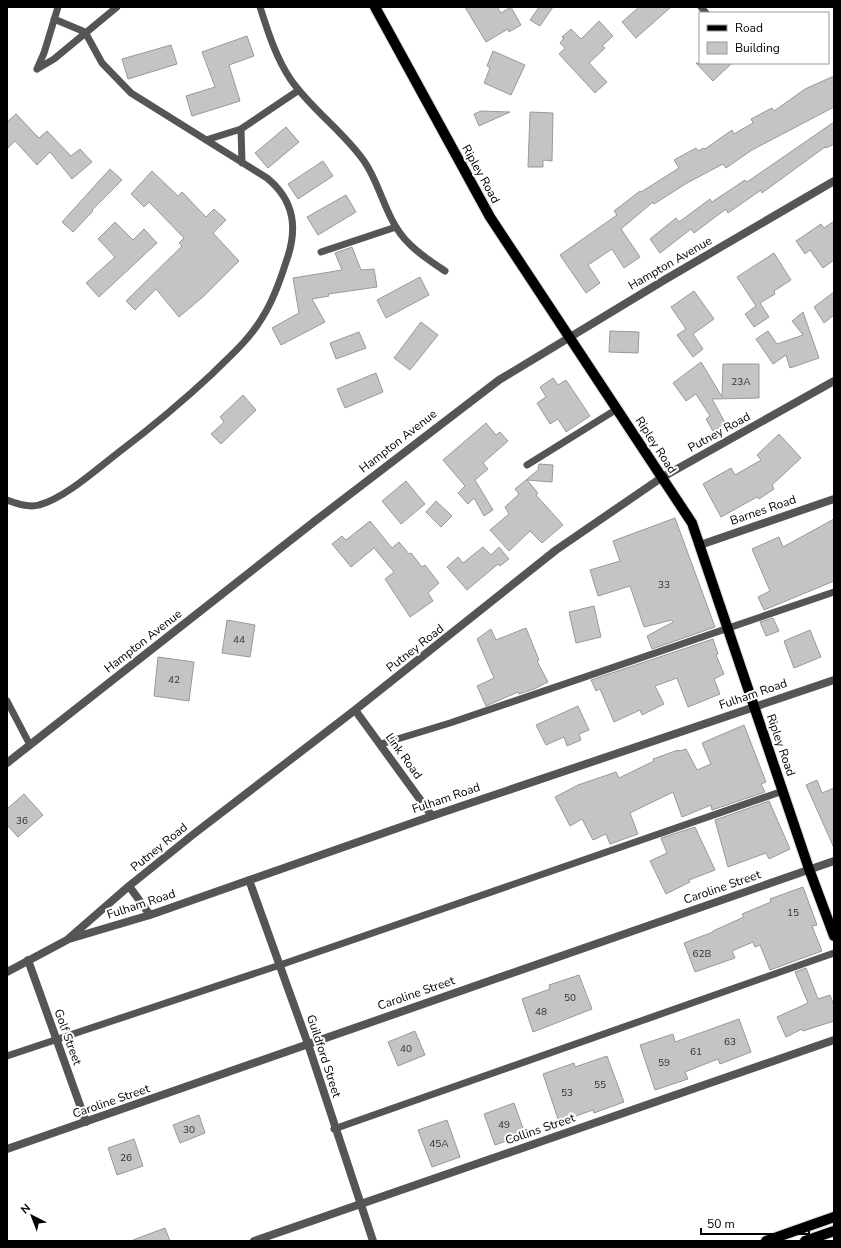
<svg xmlns="http://www.w3.org/2000/svg" width="841" height="1248" font-family="'Nunito Sans',sans-serif">
	<rect width="100%" height="100%" fill="#fff"/>
	<path fill="#c4c4c4" stroke="#999" d="M465,7H497L501,13L511,7L521,25L509,32L508,29L486,42Z
		M539,7H553L540,26L530,20Z
		M639,7H671L636,38L622,22Z
		M599,21L613,36L602,46L605,48L589,63L607,82L595,93L559,54L565,48L560,43L564,38L562,37L571,29L581,39Z
		M247,36L254,56L229,65L240,101L192,116L186,96L215,87L202,52Z
		M171,45L177,64L128,79L122,59Z
		M493,51L525,65L511,95L484,83L490,68L487,66Z
		M696,63H732L713,81Z
		M834,76V107L752,150L726,168L723,164L687,183L654,204L653,202L621,229L640,257L624,268L612,249L588,265L600,283L586,293L560,255L617,215L614,211L640,191L641,192L679,168L674,160L696,148L698,151L704,148L705,149L732,130L734,134L753,123L751,119L772,108L774,111L805,89Z
		M481,111L510,112L479,126L474,114Z
		M530,112L553,113L552,161L543,160V167H528Z
		M16,114L39,138L47,131L71,156L80,149L92,162L72,179L50,152L37,165L15,141L7,149V122Z
		M834,122V144L826,148L825,147L762,193L761,190L728,213L726,209L694,233L691,229L660,253L650,239L676,218L679,222L710,199L712,202L745,180L747,182Z
		M286,127L299,142L268,168L255,153Z
		M323,161L333,176L298,199L288,184Z
		M110,169L122,180L92,210L93,211L73,232L62,222Z
		M152,171L178,196L182,192L206,217L214,209L226,220L213,233L239,261L204,296L179,317L156,289L135,310L126,301L182,246L179,243L184,238L149,202L144,207L131,194Z
		M346,195L356,212L318,235L307,217Z
		M834,221V260L823,268L810,250L805,254L796,241L821,224L824,228Z
		M115,222L133,240L144,229L157,243L99,297L86,283L115,257L98,239Z
		M352,247L361,270L374,269L377,287L328,294L329,296L312,299L325,322L281,345L272,328L299,313L293,278L342,270L335,253Z
		M774,253L791,280L774,291L775,294L760,303L769,317L754,327L745,314L756,306L737,277Z
		M420,277L429,295L386,318L377,300Z
		M694,291L714,319L693,334L703,349L693,357L677,335L686,329L671,307Z
		M834,292V315L824,323L814,307Z
		M803,312L819,358L790,368L786,355L773,364L756,339L768,331L777,344L803,335L792,321Z
		M421,322L438,335L410,370L394,358Z
		M610,331L639,332L638,353L609,352Z
		M359,332L366,348L336,359L330,343Z
		M701,362L722,397L723,364H759V398L712,399L727,426L719,431L718,428L713,431L706,419L710,416L696,394L686,401L673,383Z
		M376,373L383,392L345,408L337,389Z
		M553,378L558,385L566,380L590,416L566,432L558,419L550,424L537,403L546,397L540,387Z
		M243,395L256,410L221,444L211,434L224,422L220,417Z
		M486,423L496,435L500,432L508,441L483,463L488,469L475,480L493,510L484,516L474,498L468,504L458,493L465,486L443,460Z
		M779,434L801,458L772,485L774,489L759,499L757,497L721,517L703,484L731,468L735,475L761,460L757,455Z
		M539,464L553,465L552,482L527,480L538,493L536,495L563,525L542,543L530,531L509,551L490,530L509,514L505,507L519,494L515,489L538,470Z
		M406,481L425,504L401,524L382,501Z
		M436,501L452,516L441,527L426,512Z
		M675,518L715,627L652,649L647,636L673,622L672,620L644,627L630,586L598,596L590,570L620,561L613,541Z
		M834,519V581L764,610L758,597L770,591L752,549L779,537L783,547Z
		M370,521L392,548L399,542L409,554L411,553L422,567L425,565L439,583L428,593L433,601L410,617L385,579L394,572L374,548L351,567L332,544L342,536L346,540Z
		M483,547L491,555L499,547L509,559L500,566L498,564L467,590L447,567L458,557L463,563Z
		M594,606L601,637L576,643L569,612Z
		M773,618L779,631L766,636L760,622Z
		M227,620L255,625L250,657L222,653Z
		M526,628L539,660L537,661L548,682L534,689L519,694L518,692L486,706L477,686L494,678L477,639L491,629L496,640Z
		M810,630L821,657L794,668L784,641Z
		M713,639L718,654L716,655L724,674L714,679L720,694L688,707L677,678L655,686L664,704L642,715L640,710L614,722L600,689L596,691L591,680Z
		M158,657L194,662L189,701L154,696Z
		M578,706L589,730L579,734L581,740L567,746L564,737L546,745L536,725Z
		M744,725L766,782L761,784L765,792L712,810L711,805L682,817L673,792L630,813L638,834L610,844L606,834L593,840L582,819L570,826L555,797L578,785L616,772L619,778L654,761L653,759L678,750L679,751L686,749L697,770L711,764L702,743Z
		M817,780L822,793L834,788V848L806,785Z
		M24,794L43,815L18,837L7,825V809Z
		M769,801L790,849L769,859L766,853L728,867L715,820Z
		M695,827L715,870L689,880L690,882L666,894L650,861L667,853L661,838Z
		M803,887L817,925L812,926L822,951L770,970L760,945L755,947L753,942L732,951L735,958L695,972L684,943L713,932V931L744,917L742,914L771,902L770,899Z
		M806,968L818,999L830,995L834,1006V1021L803,1031L802,1029L786,1037L777,1017L808,1003L795,972Z
		M579,975L592,1009L533,1032L522,999L550,989L549,985Z
		M739,1019L751,1052L720,1064L718,1059L685,1072L688,1079L655,1090L640,1045L673,1034L675,1042Z
		M415,1031L425,1055L398,1066L388,1042Z
		M607,1056L624,1102L594,1113L593,1110L559,1122L543,1074L574,1063L575,1067Z
		M514,1103L525,1134L495,1145L484,1114Z
		M199,1115L205,1133L180,1143L173,1125Z
		M447,1120L460,1157L432,1167L418,1130Z
		M134,1139L143,1166L117,1175L108,1148Z
		M165,1228L170,1241H133V1240Z"/>
	<g fill="none" stroke-linecap="round" stroke-linejoin="round">
		<g stroke="#dbdbdb" stroke-width="12">
			<path id="primary" d="M375,7L490,217L692,523L809,869L834,936
				M766,1241L834,1217
				M805,1241L834,1231"/>
		</g>
		<path stroke="#555" stroke-width="7" d="M260,7C268,32 276,58 291,80C312,110 343,131 364,161C378,181 383,206 396,227C407,246 427,259 445,271
			M701,7L706,13
			M37,69L54,59L117,7
			M37,69L44,53L58,7
			M206,140L241,129
			M242,163L241,129L299,90
			M321,252L396,227
			M527,465L617,409
			M7,500C17,504 29,508 39,505C64,499 98,468 119,452C152,427 182,402 212,374C230,356 249,340 262,318C273,301 280,281 286,262C298,229 295,201 267,178L131,93L102,63L85,32L54,19
			M7,701L30,745
			M381,744L450,723L834,592
			M7,1056L280,965L783,791
			M334,1129L834,953"/>
		<path stroke="#555" stroke-width="8" d="M700,545L834,499
			M355,710L432,816
			M7,763L315,521L499,380L666,279L834,181
			M249,880L308,1044L373,1241
			M129,886L150,915
			M69,939L150,915L432,816L834,680
			M28,960L86,1122
			M7,972L67,940L129,886L195,833L355,710L556,550L661,478L834,381"/>
		<path stroke="#555" stroke-width="8" d="M7,1149L834,861
			M254,1241L834,1040"/>
		<use href="#primary" stroke="#000" stroke-width="10"/>
	</g>
	<g text-anchor="middle" stroke-width="4" stroke-linejoin="round" paint-order="stroke">
		<g font-size="10" fill="#313131">
			<text x="741" y="385">23A</text>
			<text x="664" y="588">33</text>
			<text x="239" y="643">44</text>
			<text x="174" y="683">42</text>
			<text x="22" y="824">36</text>
			<text x="793" y="916">15</text>
			<text x="702" y="957">62B</text>
			<text x="570" y="1001">50</text>
			<text x="541" y="1015">48</text>
			<text x="730" y="1045">63</text>
			<text x="406" y="1052">40</text>
			<text x="696" y="1055">61</text>
			<text x="664" y="1066">59</text>
			<text x="600" y="1088">55</text>
			<text x="567" y="1096">53</text>
			<text x="504" y="1128">49</text>
			<text x="189" y="1133">30</text>
			<text x="439" y="1147">45A</text>
			<text x="126" y="1161">26</text>
		</g>
		<g font-size="12" fill="#000" stroke="#fff">
			<text transform="translate(481 174) rotate(61)" y="4">Ripley Road</text>
			<text transform="translate(670 263) rotate(-30)" y="4">Hampton Avenue</text>
			<text transform="translate(719 432) rotate(-29)" y="4">Putney Road</text>
			<text transform="translate(398 441) rotate(-38)" y="4">Hampton Avenue</text>
			<text transform="translate(656 445) rotate(57)" y="4">Ripley Road</text>
			<text transform="translate(763 510) rotate(-19)" y="4">Barnes Road</text>
			<text transform="translate(143 641) rotate(-38)" y="4">Hampton Avenue</text>
			<text transform="translate(415 648) rotate(-38)" y="4">Putney Road</text>
			<text transform="translate(753 694) rotate(-19)" y="4">Fulham Road</text>
			<text transform="translate(781 745) rotate(71)" y="4">Ripley Road</text>
			<text transform="translate(404 756) rotate(54)" y="4">Link Road</text>
			<text transform="translate(446 798) rotate(-19)" y="4">Fulham Road</text>
			<text transform="translate(159 847) rotate(-39)" y="4">Putney Road</text>
			<text transform="translate(722 887) rotate(-19)" y="4">Caroline Street</text>
			<text transform="translate(141 904) rotate(-18)" y="4">Fulham Road</text>
			<text transform="translate(416 993) rotate(-19)" y="4">Caroline Street</text>
			<text transform="translate(68 1037) rotate(70)" y="4">Golf Street</text>
			<text transform="translate(324 1056) rotate(72)" y="4">Guildford Street</text>
			<text transform="translate(111 1101) rotate(-19)" y="4">Caroline Street</text>
			<text transform="translate(540 1129) rotate(-19)" y="4">Collins Street</text>
		</g>
	</g>
	<rect width="841" height="1248" fill="none" stroke="#000000" stroke-width="16"/>
	<rect x="699" y="12" width="130" height="52" fill="#ffffff" stroke="#999999"/>
	<rect x="707" y="25" width="20" height="6" fill="#000000" stroke="#999999"/>
	<text x="735" y="32" font-size="12" fill="#000000">Road</text>
	<rect x="707" y="42" width="20" height="12" fill="#c4c4c4" stroke="#999999"/>
	<text x="735" y="52" font-size="12" fill="#000000">Building</text>
	<g transform="translate(32 1216) rotate(318)" stroke="#ffffff" stroke-width="3" paint-order="stroke">
	<path d="M0-3L7 15L0 10L-7 15Z" fill="#000000"/>
	<text y="-6" font-size="11" font-weight="bold" text-anchor="middle" fill="#000000">N</text>
	</g>
	<path d="M701 1228v6h108v-6" fill="none" stroke="#000000" stroke-width="2"/>
	<text x="707" y="1228" font-size="12" fill="#000000" stroke="#ffffff" stroke-width="3" paint-order="stroke">50 m</text>
</svg>
